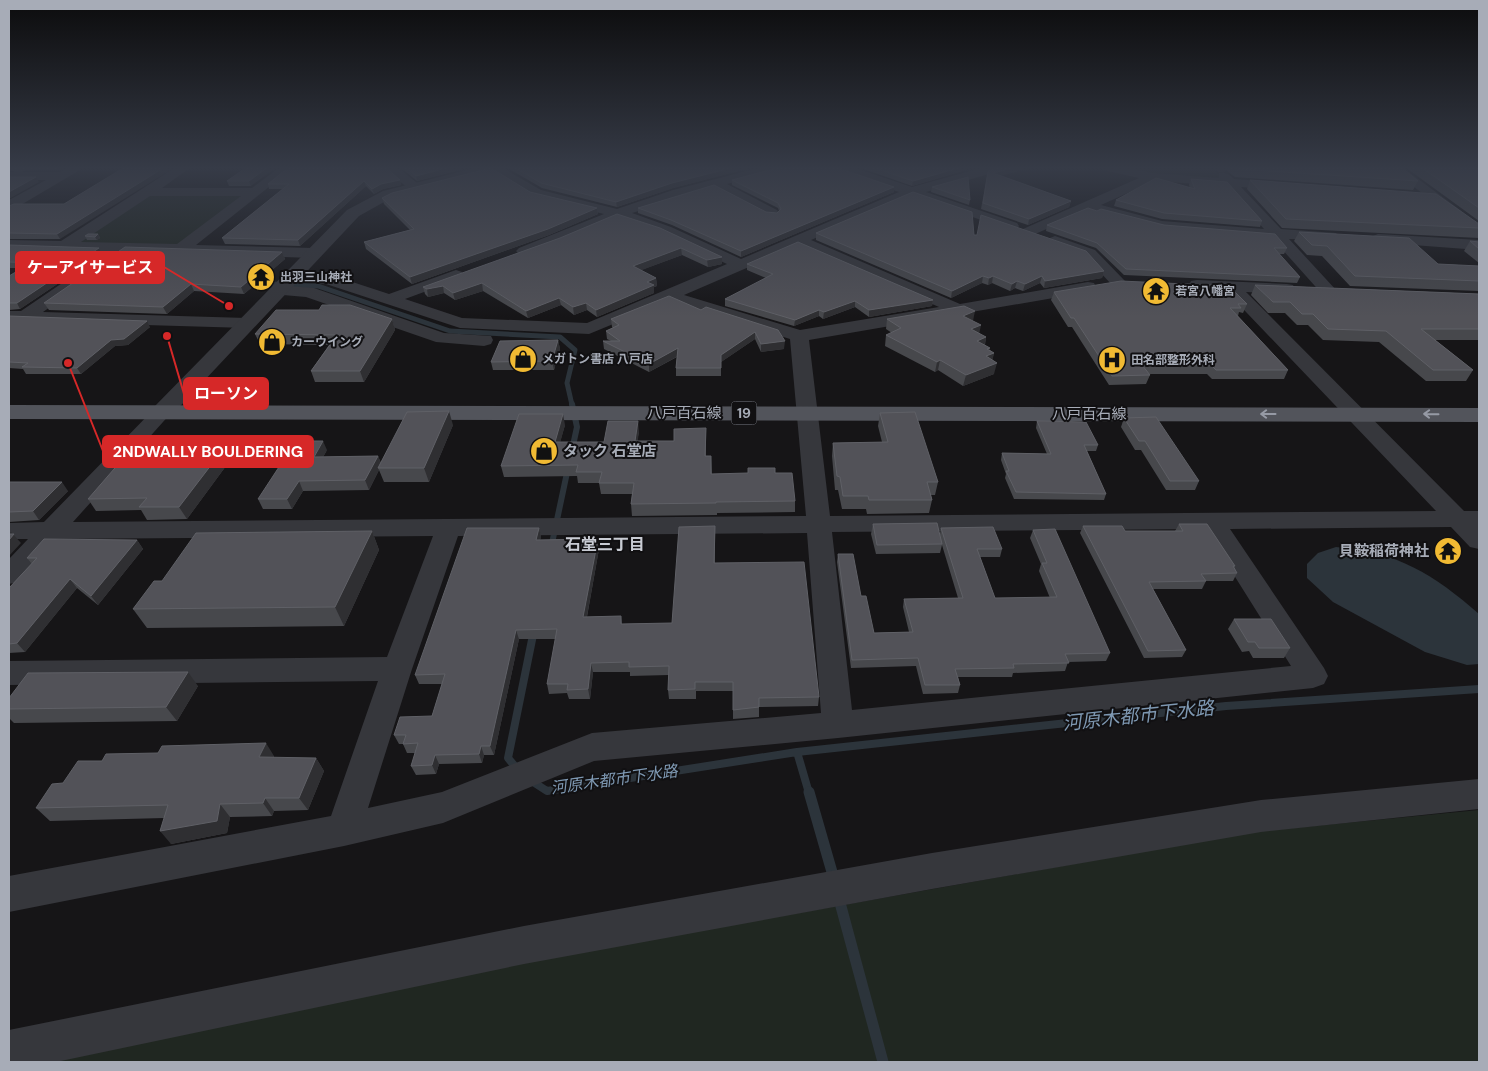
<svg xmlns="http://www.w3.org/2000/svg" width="1488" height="1071" font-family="'DM Sans','Noto Sans JP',sans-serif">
	<rect width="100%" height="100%" fill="#161517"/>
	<path fill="#202721" d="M1114,167H1212L1225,181L1152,175Z
		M151,194H246L179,246L74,243Z
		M1479,810V1062H35L502,966L1252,832Z"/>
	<path fill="#2c343b" d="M1336,547C1398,552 1433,574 1479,614V664L1467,665L1425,652L1333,602L1307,578V564L1318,553Z"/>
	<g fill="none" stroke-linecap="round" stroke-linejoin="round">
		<path stroke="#2c343b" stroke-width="4" d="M9,176L27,167"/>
		<path stroke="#2c343b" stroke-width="5" d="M246,283L318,286L450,331L560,337L575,350L567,383L572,405"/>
		<path stroke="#2c343b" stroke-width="6" d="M572,404L577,427L572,450
			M551,548L568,468"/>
		<path stroke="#2c343b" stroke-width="8" d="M797,752L809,793
			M518,770L508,758L534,630
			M530,780L547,791L797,752L1226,706L1479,689"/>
		<path stroke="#2c343b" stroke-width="11" d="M809,792L834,879
			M839,899L883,1062"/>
		<path fill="#36373c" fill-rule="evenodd" d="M70,167H85L14,209L9,210V200L46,180H9V172H60Z
			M176,167H191L162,188H252L280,167H294L196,245L313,248L318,250L321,253L318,256L313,258L128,252L43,312L247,318L253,319L256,323L253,327L247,328L9,321V311H21L108,252L9,249V240L61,241ZM150,196H241L177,244L81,242Z
			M383,167H397L421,186L414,190L409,189Z
			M488,167H501L541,190L617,209L673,190L762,167H783L781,170L727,184L777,210L779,213L777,216H767L714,188L632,213L671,227L741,259L899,192L835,170L833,167H852L912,187L985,167H1005L1003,170L926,192L1017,223L1019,226L1017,229H1007L912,196L811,240L960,304L1088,282L1094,283L1096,287L1094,291L1088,292L809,340L830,516L1436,511L1226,291L1191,289L1189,285L1191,281L1197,280L1287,284L1293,285L1295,289L1293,293L1287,294L1246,292L1464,511H1479V549L1470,547L1451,527L1230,529L1324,668L1328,676L1324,684L1313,688L838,738L594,761L443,823L344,846L9,912V876L331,816L378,681L9,685V661L387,657L433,536L57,539L18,582L9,584V559L28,539H9V523L44,522L155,408L162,406L169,408L172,412L73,522L806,516L790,339L669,301L589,334L460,328L326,284L290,282L284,280L282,277L284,274L290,272L328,274L389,294L456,270L462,272L464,275L462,278L405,299L462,318L587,323L727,264L661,233L618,218L529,254H519L516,251L519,248L604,214L531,196L490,171ZM798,246L939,307L800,330L684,295ZM1205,529L1291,666L852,710L832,532ZM807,533L821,713L592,733L442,792L368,808L412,669L458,536Z
			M1101,167H1125L1152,173L1219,178V173C1226,172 1229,174 1234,179L1289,183L1291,186L1284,190L1241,187L1281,229L1336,233L1338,236L1336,239L1331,240L1289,239L1337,291L1335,295H1323L1272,238L1220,235L1162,229L1089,210L1033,235H1023L1021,232L1023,229L1139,178L1103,170ZM1154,181L1226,186L1264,229L1162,221L1101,205Z
			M1388,167H1402L1464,213L1462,216H1452Z
			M1378,234L1479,240V250L1373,242L1370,239L1373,236Z
			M1055,236L1095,250L1126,282L1124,285H1112L1085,256L1050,244L1047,241L1050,238Z
			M289,286L314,288L444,333L491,336L493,340L491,344L484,346L436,342L306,297L283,295L281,291L283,287Z
			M1479,779V809L1261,832L932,889L524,964L56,1062H9V1030L524,926L932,853L1261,800Z"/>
		<path fill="#36373c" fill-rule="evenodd" d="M479,167H503L501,170L393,197L359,216L170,417L162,419L154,417L151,412L154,407L347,210L383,191Z"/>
		<path fill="#52545b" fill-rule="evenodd" d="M9,405L1479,408V422L9,419Z"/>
	</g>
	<path fill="#47484c" d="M9,167H66L60,170L9,171Z
		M247,167L251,186H229L227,181Z
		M400,167H471L417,181Z
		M506,167H754L673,188L617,207L542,188Z
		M858,167H967L966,170L912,186Z
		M1216,167H1401L1418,181L1413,190L1235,177L1227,171L1218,172Z
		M1405,167H1479V221Z
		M988,171L1071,201L1069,207L1028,225L981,209Z
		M1191,179L1262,221L1260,227L1162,219L1114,206L1116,200L1190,188L1189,185Z
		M400,180L401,185L383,189L374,194L366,186L300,246L225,244L222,238L283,189H269L268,184Z
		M732,180L894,187V192L741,257L672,225L638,213V208L766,212L777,213L779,211L778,208L732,185Z
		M1250,180L1479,224V238L1282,228L1247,189Z
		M932,187L970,200L969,205L931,192Z
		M530,192L597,208L598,214L549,235L412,284L366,249L364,242L410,230L384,204L382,198Z
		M64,204L60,239H9V206Z
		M1097,211L1164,225L1287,248L1284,254H1279L1300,277L1297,283L1124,275L1096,248L1046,231L1047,225Z
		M617,214L722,257V264L708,267L682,255L641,270L656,278L657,286L654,287V293L597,317L587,310L574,315L561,305L528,318L483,291L455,300L444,293L428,297L425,294L423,287L560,238Z
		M1299,232L1438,264L1479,266V292V291L1350,286L1322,256L1307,255L1294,241Z
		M816,233L974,235L1104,271L1102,278L1044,288L1040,283L1023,291L1015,288L1010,291L992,283L988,285L982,283L951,298L816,240Z
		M98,234L100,238L97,240H87L85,236Z
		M1470,241L1479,242V263L1464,251Z
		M9,245L99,248L102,254L20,309L9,310V276L23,268H9Z
		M282,252L285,259L244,294L194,291L167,314L49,310L44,303Z
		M747,264L933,300L932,306L869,317L855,307L823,319L819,316L794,326L725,306V299L766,278L747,270Z
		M1255,285L1479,294V340H1435L1473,370L1466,381H1426L1379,342L1323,340L1308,325H1297L1285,313H1268L1251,295Z
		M1054,292L1247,304L1243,313L1239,312L1238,316L1288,370L1284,379H1212L1207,374H1149L1150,375L1146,384L1109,385L1072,327H1068L1051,300Z
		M701,310L778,330L784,349L761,352L755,339L721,362V376H676V368L677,357L649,372L604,349L603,341H611L607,339L606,331L613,328L612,327L611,319Z
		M9,316L150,327L128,345L115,346L81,374H26L23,369L9,368Z
		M392,319L395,330L364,382H315L311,371L329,345L260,344L255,334Z
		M887,319L973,321L979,334L986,337L985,345L990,350L994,353L992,360L994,374L963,386L938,370L935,372L885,346L886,335L892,333L886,329Z
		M558,340L560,349L554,370H493L491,362Z
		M880,413L938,482L935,495H931L932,500L929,513L867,514L866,509H842L838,490H835L832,456L833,443L882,442L878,426Z
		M1124,418L1199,481L1195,490H1166L1141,450H1135L1121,427Z
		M1037,421L1098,445L1096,451H1087L1106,494L1104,500L1014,499L1005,478L1006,474L1001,460L1002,453L1047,454L1036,428Z
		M453,425L429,482H384L379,470L369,490L303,491L292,509H263L258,499L327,450L323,457L378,456L381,463Z
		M565,425L560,442H604L639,432L637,441H674L706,428V456H711L712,474L775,473L795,501V512L717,513V515L632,516L631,504L632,494H601L599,483H578L577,476L504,477L501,466Z
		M237,451L187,519L147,520L141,510L96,511L88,499Z
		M9,482L68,491L39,520L9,522Z
		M873,524L940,534L941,528L1002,549L1000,557H980L995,598H1050L1039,571L1041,564L1030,538L1033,530L1110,653L1106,661L1068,662L1065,671L1013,673L1012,677H958L960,685L958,693L923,694L916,666L851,668L837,562L838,554L861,596L874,633L909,632L903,607L904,599L958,598L942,545L940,553L876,554L871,534Z
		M1179,524L1235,566L1234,568L1237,573L1233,581H1206L1202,589H1153L1186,650L1182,657L1144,658L1080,533L1083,526L1125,531H1175Z
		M715,526V563L819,697L818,706L759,707V717L733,719V691H696V699H669L668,690L669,675L630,676V672H593L590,699H569L567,693L549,694L547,684L556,639H519L494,755H484L482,763L439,764L436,774L416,775L411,766L415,753H407L403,744H399L394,735L432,716L442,684H419L415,675L539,528L541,537L540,540L598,539L599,549L587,617L621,616L622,624L672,623Z
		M372,531L379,550L344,626L147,628L133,609L162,581Z
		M137,540L143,549L98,605L77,588L25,652L9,653V588L32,564L27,558Z
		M1234,619L1290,648L1284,658H1253L1249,651L1242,652L1228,629Z
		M198,686L177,721L14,723L9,718V698Z
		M274,756V758H316L324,771L308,810L274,811L272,816L230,817L227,833L171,844L164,818L50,821L36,808L63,783Z"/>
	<path fill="#2f2f32" d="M58,167H66L60,170Z
		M165,167H175L60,239L57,234Z
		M268,167H277L251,186L249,181Z
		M450,167H471L417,181L416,176Z
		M735,167H754L673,188L617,207L616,202L672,183Z
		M962,167H967L966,170L912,186L913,181Z
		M1016,167H1036L992,178L993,173Z
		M1219,167H1228L1227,171L1218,172Z
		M36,177L39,182L9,199V192Z
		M400,180L401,185L383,189L374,194L372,189L381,184Z
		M364,181L366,186L300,246L298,240Z
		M894,187V192L741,257V251Z
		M1071,201L1069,207L1028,225L1029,219Z
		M597,208L598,214L549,235L412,284L410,277Z
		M98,234L100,238L97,240L95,237Z
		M99,248L102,254L20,309L17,303Z
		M681,248L682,255L634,273L633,266Z
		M282,252L285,259L244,294L241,287Z
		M722,257V264L708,267L707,260Z
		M1104,271L1102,278L1044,288L1045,281Z
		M983,276L982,283L951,298L952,291Z
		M993,276L992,283L988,285L989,278Z
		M1042,276L1040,283L1023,291L1025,284Z
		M656,278L657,286L654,287V293L597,317L596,310L647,282Z
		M1017,281L1015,288L1010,291L1012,284Z
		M482,283L483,291L455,300L453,293Z
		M191,284L194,291L167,314L163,307Z
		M443,286L444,293L428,297L427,289Z
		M559,298L561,305L528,318L526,311Z
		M933,300L932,306L869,317V310Z
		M855,301V307L823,319L824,312Z
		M586,303L587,310L574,315L573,307Z
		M819,310V316L794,326L795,320Z
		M975,311L973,321L963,316Z
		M392,319L395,330L364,382L360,371Z
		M147,321L150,327L128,345L115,346L81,374L77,368L111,340Z
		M981,325L979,335L971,329Z
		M755,332V339L721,362V376V355Z
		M986,337L984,348L977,341Z
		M558,340L560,349L554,370L552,361Z
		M785,341L784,349L761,352V344Z
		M678,348V356L649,372V364Z
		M990,348L988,355L994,353L992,363L984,367L987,349Z
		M940,360L938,370L935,372L937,362Z
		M997,363L994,374L963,386L966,375Z
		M449,411L453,425L429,482L424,468Z
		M563,414L565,425L557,454L555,442Z
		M638,421L639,432L636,453L635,441Z
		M231,439L237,451L187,519L179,507Z
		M323,441L327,450L318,466L314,457Z
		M378,456L382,466L378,468L379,470L369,490L365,480Z
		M299,481L303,491L292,509L287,499Z
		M62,482L68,491L39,520L33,511Z
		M539,528L541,537L538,549L536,540Z
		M372,531L379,550L344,626L335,607Z
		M11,532L21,543L9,556V534Z
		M598,539L599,549L585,627L583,617Z
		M137,540L143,549L98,605L91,596Z
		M70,579L77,588L25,652L17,643Z
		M516,630L519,639L494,755L490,746Z
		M591,663L593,672L590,699L588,689Z
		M188,672L198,686L177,721L166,707Z
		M266,743L274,756L268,770L259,757Z
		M481,746L484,755L482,763L479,754Z
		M435,755L439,764L436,774L432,765Z
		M316,758L324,771L308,810L299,798Z
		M265,798L274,811L272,816L263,803Z
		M220,804L230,817L227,833L171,844L160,831Z"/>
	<path fill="#525258" stroke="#5f6066" d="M125,167H165L57,234L9,233V206L14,204H64Z
		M247,167H268L249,181H227Z
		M289,167H385L400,180L381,184L372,189L364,181L298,240L222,238L289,184H268Z
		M405,167H450L416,176Z
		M514,167H735L672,183L616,202L541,183Z
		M781,167H835L894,187L741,251L671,220L638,208L714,185L766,212L777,213L781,209L778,203L732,180Z
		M872,167H962L913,181Z
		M1002,167H1016L993,173L1071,201L1029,219L983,203L988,171Z
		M1236,167H1401L1418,181L1238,169Z
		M1421,167H1479V208Z
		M491,168L530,192L597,208L548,229L410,277L364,242L414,229L382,198L392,193Z
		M9,177H36L9,192Z
		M968,177L970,200L932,187Z
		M1156,178L1195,189L1191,179L1227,182L1262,221L1164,213L1116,200Z
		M1250,180L1436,194L1479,224V228L1286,219Z
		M913,192L972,212L974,235H977L981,215L1086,251L1104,271L1045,281L1042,276L1025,284L1017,281L1012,284L993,276L989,278L983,276L952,291L816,233Z
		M1088,208L1097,211L1101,209L1164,225L1275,234L1287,248H1274L1300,277L1126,269L1097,243L1047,225Z
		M617,214L660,228L722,257L707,260L681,248L633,266L656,278L647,282L654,285L596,310L586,303L573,307L559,298L526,311L482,283L453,293L443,286L427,289L423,287L560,238Z
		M1299,232L1409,238L1438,264L1479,266V281L1355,276L1327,246L1312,245Z
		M88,234H98L95,237L85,236Z
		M1470,241L1479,242V249Z
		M798,242L933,300L869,310L855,301L824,312L819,310L795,320L725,299L773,274L747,264Z
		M9,245L99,248L17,303H9V276L31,263L9,262Z
		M125,247L282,252L241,287L191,284L163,307L44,303Z
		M1121,281L1229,286L1247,304H1238L1241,308H1230L1288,370H1216L1211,365H1142L1150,375L1112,376L1074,318H1071L1054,292Z
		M1255,285L1479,294V329H1421L1473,370H1433L1386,331L1328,329L1313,314H1302L1290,302H1273Z
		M669,296L701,310L706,307L778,330L785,341L761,344L755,332L721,355V368H676L678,348L649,364L603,341H620L606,331L619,325L611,319Z
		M322,305H350L392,319L360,371H311L337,335L255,334L276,310H319Z
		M964,306L975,311L963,316L981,325L971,329L986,337L977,341L990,348L987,349L994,353L986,356L997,363L966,375L940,360L937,362L886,335L901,328L887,319Z
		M9,316L147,321L124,339L111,340L77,368L22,367L28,363L9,362Z
		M558,340L552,361L491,362L500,341Z
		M449,411L424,468H378L407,412Z
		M915,412L938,482H927L932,500H869L868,496H843L840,477L837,476L833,443L888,442L880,413Z
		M519,414H563L555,442H604L608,421H638L635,441H674V429L706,428L705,456H711V474L748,473V468H775V473H792L795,501L716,502V503L631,504L634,483H599L602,472H576L578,465L501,466Z
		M1156,417L1199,481H1170L1145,441H1139L1124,418Z
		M1037,421L1086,422L1098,445H1084L1106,494L1016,492L1006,471H1009L1002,453L1051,454Z
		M199,439H231L179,507H139L147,498L88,499L134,446H193Z
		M296,441H323L314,457L378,456L365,480L299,481L287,499H258Z
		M9,482H62L33,511L9,512Z
		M937,523L942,544L877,545L873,524Z
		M1179,524H1207L1235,566H1233L1237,573L1201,574L1206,581L1149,582L1186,650L1148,651L1083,526H1122L1125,531H1183Z
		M715,526L714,563L804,562L819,697L759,698V707L733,710V682H695V689L668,690L669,666L629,667V662L591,663L588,689L567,690L568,684H547L557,629L516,630L490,746H481L479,754L435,755L432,765L411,766L418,743L403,744L406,735H394L400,717L432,716L445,674L415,675L467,528H539L536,540L598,539L583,617L621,616V624L672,623L679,527Z
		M993,527L1002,549H977L995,598L1057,597L1042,563H1047L1033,530L1055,529L1110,653L1065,654L1069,663L1013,664L1014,668L955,669L960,685H925L918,658L852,660L838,554H853L861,596H866L874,633L913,632L904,599L963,598L941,528Z
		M372,531L335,607L133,609L154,581H162L196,533Z
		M9,534H14L9,540Z
		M44,539L137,540L91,596L70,579L17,643L9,644V588L37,558H27Z
		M1234,619H1271L1290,648H1259L1255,642H1248Z
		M188,672L166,707L9,709V698L28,673Z
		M266,743L259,757L316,758L299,798H265L263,803L220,804L217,821L160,831L168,805L36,808L52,784L63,783L78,761H102L106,754L158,753L162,746Z"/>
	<defs><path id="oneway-shaft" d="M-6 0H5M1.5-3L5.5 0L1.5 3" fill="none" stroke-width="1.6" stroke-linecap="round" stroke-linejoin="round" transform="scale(1.25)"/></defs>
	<g stroke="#969aa5">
		<use href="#oneway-shaft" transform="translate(1268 414) rotate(-180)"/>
		<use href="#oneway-shaft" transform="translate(1431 414) rotate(-179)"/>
	</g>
	<linearGradient id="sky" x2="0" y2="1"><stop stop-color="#0c0c0d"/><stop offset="0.53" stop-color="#363b47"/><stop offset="1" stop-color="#363b47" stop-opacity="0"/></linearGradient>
	<rect width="1488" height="317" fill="url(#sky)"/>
	<defs>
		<g id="temple-disc" transform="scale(1.4375)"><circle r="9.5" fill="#f1ba33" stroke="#111012"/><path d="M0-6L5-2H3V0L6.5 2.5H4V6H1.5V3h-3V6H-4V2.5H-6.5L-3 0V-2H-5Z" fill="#111"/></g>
		<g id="shop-disc" transform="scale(1.4375)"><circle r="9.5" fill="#f1ba33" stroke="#111012"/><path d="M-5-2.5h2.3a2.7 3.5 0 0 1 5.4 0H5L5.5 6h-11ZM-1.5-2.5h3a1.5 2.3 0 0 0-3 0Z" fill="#111"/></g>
		<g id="hospital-disc" transform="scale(1.4375)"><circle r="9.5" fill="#f1ba33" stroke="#111012"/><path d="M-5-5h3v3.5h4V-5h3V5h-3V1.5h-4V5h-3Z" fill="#111"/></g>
	</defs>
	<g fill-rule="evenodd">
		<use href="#temple-disc" x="261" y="277"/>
		<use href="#temple-disc" x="1156" y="291"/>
		<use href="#shop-disc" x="272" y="342"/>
		<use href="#shop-disc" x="523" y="359"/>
		<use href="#hospital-disc" x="1112" y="360"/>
		<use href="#shop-disc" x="544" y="451"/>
		<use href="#temple-disc" x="1448" y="551"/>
	</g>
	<g text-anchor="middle" stroke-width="4" stroke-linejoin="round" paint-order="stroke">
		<g font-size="12" font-weight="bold" fill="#a7acb7" stroke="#111012" text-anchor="start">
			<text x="280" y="281">出羽三山神社</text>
			<text x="1175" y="295">若宮八幡宮</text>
			<text x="291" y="346">カーウイング</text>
			<text x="542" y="363">メガトン書店 八戸店</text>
			<text x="1131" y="364">田名部整形外科</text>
		</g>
		<rect fill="#111012" stroke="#7a7d86" stroke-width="1" x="731.5" y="401.5" width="25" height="23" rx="4"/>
		<g font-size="14" font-weight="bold" fill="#a7acb7">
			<text x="744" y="418">19</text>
		</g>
		<g font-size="15" fill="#a7acb7" stroke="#111012">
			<text x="684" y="418">八戸百石線</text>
			<text x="1089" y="419">八戸百石線</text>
		</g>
		<g font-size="15" font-weight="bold" fill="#a7acb7" stroke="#111012" text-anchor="start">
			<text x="563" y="456">タック 石堂店</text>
			<text x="1429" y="556" text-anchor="end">貝鞍稲荷神社</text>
		</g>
		<g font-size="16" font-weight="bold" fill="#c8cbd3" stroke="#111012">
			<text x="605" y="550">石堂三丁目</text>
		</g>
		<g font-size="16" font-style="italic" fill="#7e98b2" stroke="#111012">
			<text transform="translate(614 779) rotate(-8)" y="6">河原木都市下水路</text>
		</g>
		<g font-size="19" font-style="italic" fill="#7e98b2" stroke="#111012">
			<text transform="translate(1138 715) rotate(-6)" y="7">河原木都市下水路</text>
		</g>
	</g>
	<path fill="none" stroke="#d62828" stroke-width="2" d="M229 306L164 267M167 336L184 394M68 363L103 451"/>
	<g fill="#d62828" stroke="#111012" stroke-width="2">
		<circle cx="229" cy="306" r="5"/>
		<circle cx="167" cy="336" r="5"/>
		<circle cx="68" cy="363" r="5"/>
	</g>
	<g fill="#d62828" stroke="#d62828" stroke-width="2">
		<rect x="16" y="252" width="148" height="31" rx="5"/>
		<rect x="184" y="378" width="84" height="31" rx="5"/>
		<rect x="103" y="436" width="210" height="31" rx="5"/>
	</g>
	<g font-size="16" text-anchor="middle" font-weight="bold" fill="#fff">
		<text x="90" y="273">ケーアイサービス</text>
		<text x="226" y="399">ローソン</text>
		<text x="208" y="457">2NDWALLY BOULDERING</text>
	</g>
	<rect width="1488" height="1071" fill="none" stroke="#a7acb7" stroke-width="20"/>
</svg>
